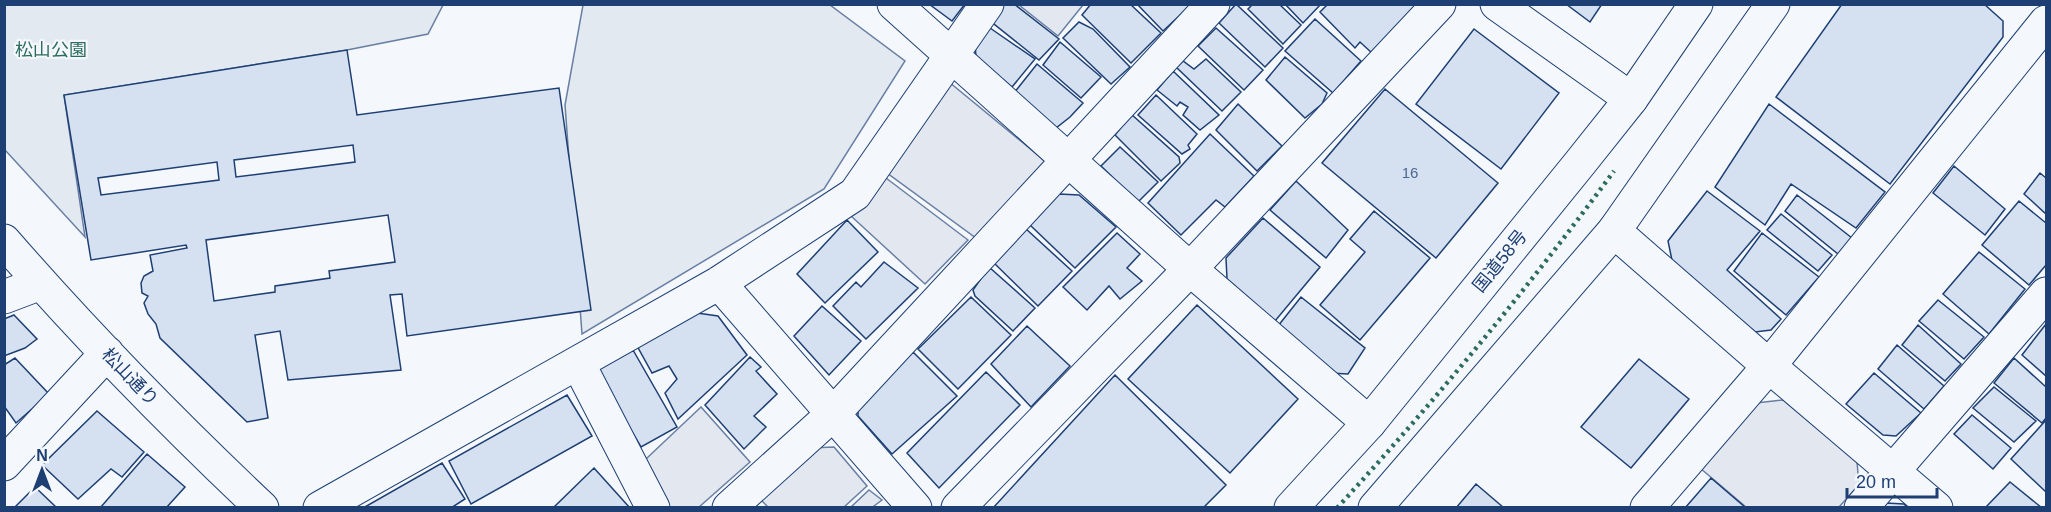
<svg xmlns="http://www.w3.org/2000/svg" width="2051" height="512" font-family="Arial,'Noto Sans JP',sans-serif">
	<rect width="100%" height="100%" fill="#f4f7fb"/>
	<path fill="#e3e9f0" stroke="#687fa3" stroke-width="1.5" d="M5,5H443L428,34L347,50L64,95L85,237L5,150Z
		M583,5H830L905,61L824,189L582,334L565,105Z"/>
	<path fill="#e3e8f0" stroke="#687fa3" stroke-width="1.5" d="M1019,5H1083L1058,36Z
		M949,82L1050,165L976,238L883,170Z
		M882,175L968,240L925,284L851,216Z
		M1783,400L1857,462L1859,485L1839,507H1746L1700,468L1756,403Z
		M701,407L750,462L699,507H656L629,475Z
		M834,447L867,486L844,507H768L758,497L810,448Z
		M869,490L882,500L874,506L875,507H851Z"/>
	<path fill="#d5e0f0" stroke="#1d3f73" stroke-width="1.5" fill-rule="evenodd" d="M929,4H965L952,21Z
		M1001,4H1014L1059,39L1039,60L989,20Z
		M1091,4H1130L1161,33L1131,63L1082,15Z
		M1137,4H1192L1163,31Z
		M1236,4L1283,48L1265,67L1219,23Z
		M1253,4H1279L1301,25L1283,44L1248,9Z
		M1285,4H1321L1303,23Z
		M1328,4H1417L1373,54L1360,42L1355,48L1320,12Z
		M1566,4H1602L1590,22Z
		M1842,4H1984L2003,21V37L1890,184L1776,97Z
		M1315,19L1361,61L1333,93L1285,51Z
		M1079,22L1093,29L1130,67L1111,84L1063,38Z
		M990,28L1035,59L1012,87L976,57L975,44Z
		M1216,28L1263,70L1244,90L1198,46Z
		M1474,29L1559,93L1501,169L1416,104Z
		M1060,42L1101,77L1081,98L1043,65Z
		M347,50L357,115L559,88L591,310L407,336L402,294L390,295L401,370L288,380L280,331L255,335L268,418L247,422L160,338L156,324L148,314L144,303L148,296L142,293L141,283L144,276L153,271L150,255L187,248L186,245L91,260L64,95ZM353,145L355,162L236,177L234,160ZM217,162L219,180L101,195L98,178ZM388,215L395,262L329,271L330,278L275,286V292L214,301L206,240Z
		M1285,57L1327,93L1322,104L1305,118L1266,80Z
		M1206,59L1241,92L1222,111L1176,67L1183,61L1194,69Z
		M1037,64L1083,103L1070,117L1056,128L1014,93Z
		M1173,71L1219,115L1200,130L1183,115L1188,107L1180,102L1177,106L1157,90Z
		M1385,89L1498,183L1436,258L1322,163Z
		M1156,95L1197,134L1188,145L1190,149L1182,154L1138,115Z
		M1238,104L1282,146L1257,171L1216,130Z
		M1769,104L1885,192L1856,228L1791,184L1765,225L1715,187Z
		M1131,114L1179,157L1180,163L1161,181L1115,135Z
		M1210,134L1254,176L1225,207L1216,200L1181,235L1148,203Z
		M1120,147L1158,182L1138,202L1101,166Z
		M1954,166L2005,209L1985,235L1933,193Z
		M2040,173L2046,178V214L2024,194Z
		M1296,181L1348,230L1326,258L1270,210Z
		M1707,191L1760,231L1727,270L1781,319L1771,330L1755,332L1673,265L1668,241Z
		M1059,194L1079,195L1116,227L1075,268L1030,225Z
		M1797,195L1852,238L1838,254L1785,211Z
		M2019,201L2046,223V265L2029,285L1982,245Z
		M1374,211L1430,258L1360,340L1320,305L1365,252L1350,239Z
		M1781,214L1832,255L1818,271L1767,230Z
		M1263,218L1320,267L1275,321L1227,279L1226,258Z
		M847,220L878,252L825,303L797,274Z
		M1025,228L1072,271L1038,306L994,263Z
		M1117,233L1140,254L1127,268L1142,281L1120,299L1109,286L1087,310L1063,287Z
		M1762,233L1819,277L1786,315L1734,271Z
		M1979,252L2025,289L1989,334L1943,294Z
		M884,262L918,288L866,339L833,306L856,282L861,287Z
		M989,267L1035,308L1013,331L975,296L973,290Z
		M971,297L1011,335L958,389L918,349Z
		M1301,297L1365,348L1348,374L1329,373L1278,326Z
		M1938,300L1984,337L1964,359L1919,321Z
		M1197,305L1298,399L1230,473L1128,379Z
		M822,306L861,341L829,375L794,336Z
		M690,312L718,316L747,355L678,419L665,393L677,379L669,366L652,373L636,344Z
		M14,315L37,339L25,348L4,356V319Z
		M2046,324V376L2022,355Z
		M1918,325L1961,364L1945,381L1902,345Z
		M1027,326L1070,366L1031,407L991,364Z
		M1897,345L1944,386L1924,409L1878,369Z
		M633,350L677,427L641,447L596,371Z
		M913,352L957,396L892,454L858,416V404Z
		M750,357L761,367L756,371L777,394L754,416L766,427L744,449L705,405Z
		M15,358L49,394L16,423L4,406V365Z
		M2014,358L2046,387V418L2042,423L1994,383Z
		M1639,359L1689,399L1631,468L1581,427Z
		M986,372L1020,405L939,488L907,453Z
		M1874,373L1921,413L1896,436L1883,435L1846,404Z
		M1115,375L1226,485L1203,508H993Z
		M1994,387L2036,421L2014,442L1973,408Z
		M567,395L592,436L471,504L449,461Z
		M97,411L144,452L122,477L111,469L78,499L42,465Z
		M1972,415L2011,448L1993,469L1954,434Z
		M2046,420V492L2011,459Z
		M147,454L185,487L166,508H100Z
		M442,463L465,499L451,508H363Z
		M594,468L630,508H553Z
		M1711,478L1746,508H1685Z
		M2010,482L2042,508H1985Z
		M1476,484L1504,508H1456Z
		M35,487L57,508H14Z
		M1886,503L1904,504L1908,508H1883Z"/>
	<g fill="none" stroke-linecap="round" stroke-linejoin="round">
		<g stroke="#1d3f73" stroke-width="35">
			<path id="minor" d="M894,4L1190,269L1369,423
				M1497,4L1631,99
				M1614,231L1769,366L1936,508
				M4,241C85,334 172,423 262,508
				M719,283L915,508
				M4,297L41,283
				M578,363L653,508
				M4,464L107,353
				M320,508L719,283L855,194L987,4
				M729,508L833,414L1213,4
				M958,508L1190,269L1439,4
				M1647,508L1769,366L2046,22
				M1861,508L2046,294"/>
		</g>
		<g stroke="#1d3f73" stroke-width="35">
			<path id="highway" d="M1291,508L1369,423L1580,163L1631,99L1696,4
				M1375,508L1614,231L1773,4"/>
		</g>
		<use href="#minor" stroke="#f4f7fb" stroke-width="33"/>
		<use href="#highway" stroke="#f4f7fb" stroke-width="33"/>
		<path stroke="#2c6c60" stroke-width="4.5" stroke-dasharray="3 4.5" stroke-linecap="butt" d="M1337,508C1436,400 1528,288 1614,171"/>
	</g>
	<g text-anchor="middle" stroke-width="4.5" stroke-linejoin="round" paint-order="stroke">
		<g font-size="15" fill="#4b6792">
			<text x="1410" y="178">16</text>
		</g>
		<g font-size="18" fill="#2c6c60" stroke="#f4f7fb">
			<text x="51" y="56">松山公園</text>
		</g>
		<g font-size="18" fill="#1d3f73" stroke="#f4f7fb">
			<text transform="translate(1500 261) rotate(-51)" y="6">国道58号</text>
			<text transform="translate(130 377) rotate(46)" y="6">松山通り</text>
		</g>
	</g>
	<rect width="2051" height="512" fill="none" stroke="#1d3f73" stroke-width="12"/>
	<g transform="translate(42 470)" stroke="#f4f7fb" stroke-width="4.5" paint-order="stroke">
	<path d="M0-4.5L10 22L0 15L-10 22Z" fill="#1d3f73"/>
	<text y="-9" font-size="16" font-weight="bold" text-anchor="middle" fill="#1d3f73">N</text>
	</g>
	<path d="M1847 488v9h90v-9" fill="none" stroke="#1d3f73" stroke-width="3"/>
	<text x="1856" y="488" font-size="18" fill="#1d3f73" stroke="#f4f7fb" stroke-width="4.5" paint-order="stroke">20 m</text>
</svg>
